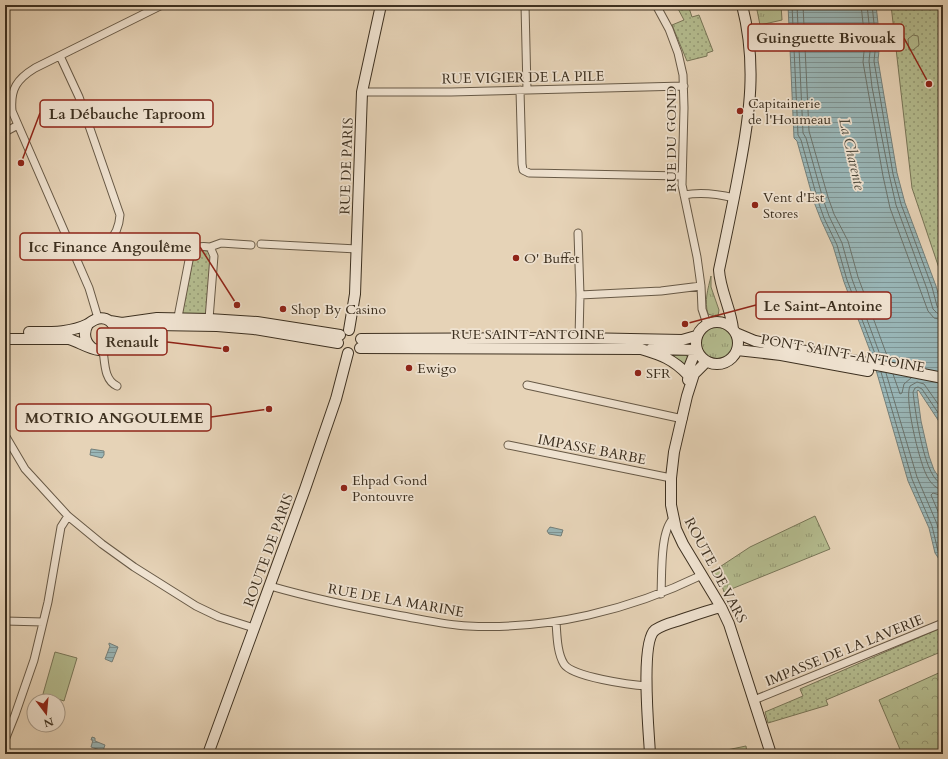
<svg xmlns="http://www.w3.org/2000/svg" width="948" height="759" font-family="Cardo,serif">
	<defs>
		<pattern id="grass-tufts" width="24" height="20" patternUnits="userSpaceOnUse"><rect width="24" height="20" fill="#b4bc8f"/><path d="M3 7l-1-3M5 7V3M7 7l1-3M15 17l-1-3M17 17v-4M19 17l1-3" fill="none" stroke="#949974"/></pattern>
		<pattern id="forest-crowns" width="20" height="18" patternUnits="userSpaceOnUse"><rect width="20" height="18" fill="#b4bc8f"/><path d="M2 6a3 3 0 1 1 6 0M12 15a3 3 0 1 1 6 0" fill="none" stroke="#949974"/></pattern>
		<pattern id="cemetery-stones" width="16" height="16" patternUnits="userSpaceOnUse"><rect width="16" height="16" fill="#b4bc8f"/><path d="M2 7V4a2 2 0 0 1 4 0v3zM10 15v-3a2 2 0 0 1 4 0v3z" fill="#949974"/></pattern>
		<pattern id="park-dots" width="8" height="8" patternUnits="userSpaceOnUse"><rect width="8" height="8" fill="#b4bc8f"/><path d="M2 2h.1M6 6h.1" fill="none" stroke="#949974" stroke-width="1.8" stroke-linecap="round"/></pattern>
		<pattern id="water-rules" width="6" height="5" patternUnits="userSpaceOnUse"><rect width="6" height="5" fill="#99b6b7"/><path d="M0 2.5h6" fill="none" stroke="#7e9494"/></pattern>
	</defs>
	<rect width="100%" height="100%" fill="#e6d3b7"/>
	<filter id="stains"><feTurbulence type="fractalNoise" baseFrequency=".005" numOctaves="4"/><feColorMatrix values="0 0 0 0 .2 0 0 0 0 .09 0 0 0 0 .02 0 0 0 .5 -.17"/></filter>
	<radialGradient id="worn" r=".72"><stop offset=".6" stop-color="#630" stop-opacity="0"/><stop offset="1" stop-color="#630" stop-opacity=".3"/></radialGradient>
	<path fill="url(#grass-tufts)" stroke="#787658" d="M756,5H781L782,20L760,25Z
		M711,276V287L719,310L718,316H714L708,314C704,301 708,289 711,276Z
		M700 344a17 17 0 1 1 34 0a17 17 0 1 1-34 0Z
		M652,350L691,353L687,367L672,355Z
		M815,516L830,549L724,592L719,576L714,577L712,572L750,547Z"/>
	<path fill="url(#forest-crowns)" stroke="#787658" d="M943,671V754H902L879,700Z"/>
	<path fill="url(#cemetery-stones)" stroke="#787658" d="M746,746L747,754H710L722,752V751Z"/>
	<path fill="url(#park-dots)" stroke="#787658" d="M676,5H688L692,17L699,15L713,51L707,53V56L687,61L672,25L684,20Z
		M891,5H943V280L912,188Z
		M200,250L207,251L210,254L211,259L206,315L182,314L194,255L197,252Z
		M943,627V651L826,700L828,705L768,723L765,712L803,696L800,689Z"/>
	<path fill="#b4bc8f" stroke="#787658" d="M913,35L918,36L919,45L913,50H909L908,39Z
		M55,652L77,658L64,701L43,694Z"/>
	<path fill="url(#water-rules)" stroke="#74807b" d="M788,5H876L880,42L878,60L897,173L905,203L936,286L943,311V431L940,423L919,391L918,390L917,391L921,421L929,456L934,470L943,483V565L935,553L929,528L908,481L872,356L844,282L833,246L821,220L814,202L797,141L794,138Z
		M91,449L104,451V455L102,458L90,455Z
		M550,527L563,530L561,536L549,534L547,531Z
		M109,643L118,647L112,662L105,659L110,646L109,645Z
		M92,737L95,738V741L105,745L103,751L91,747L93,740H91Z"/>
	<g fill="none" stroke-linecap="round" stroke-linejoin="round">
		<path stroke="#6b736c" stroke-width="1" d="M792,5L798,135L801,140L818,201L824,218L837,245L847,280L877,359
			M797,5L803,133L806,138L823,199L829,216L842,243L852,279L882,360
			M803,5L809,131L828,197L834,214L848,241L858,277L889,361
			M861,5L865,41L863,62L883,176L890,208L928,311L934,318L943,320
			M867,5L871,42L869,61L872,87L889,174L896,205L927,289L933,309L937,313L943,314
			M872,5L876,42L874,61L893,174L901,204L932,287L937,306L939,309H943
			M881,372L912,479L932,526L938,551L943,558
			M886,373L917,477L937,524L943,549
			M893,374L900,394L902,393L904,384L911,378
			M943,411L924,384L917,382L910,386C904,399 919,460 926,474C929,481 935,489 943,490
			M943,420L922,389L918,387L915,388L913,392C915,409 924,482 943,484
			M943,496L933,493L931,495L943,523"/>
		<g stroke="#675946" stroke-width="9">
			<path id="street" d="M525,5L527,90
				M656,5L669,29L678,53L683,75L684,108L682,185L697,257L701,286L702,309L707,324
				M60,56L79,97L120,215C118,244 99,248 75,257
				M520,90L522,164L523,170L529,173L682,176
				M362,92H451L684,86
				M5,132L18,125
				M684,195C700,192 718,194 734,198
				M578,233L580,295L579,338
				M261,244L357,249
				M210,247L221,243L251,245
				M580,295L661,291L701,286
				M178,317L190,255C194,246 201,246 210,247L214,256L209,319
				M98,318L89,288L12,111C10,89 17,79 35,68L162,5
				M103,350C105,363 104,380 117,386
				M527,385L683,419
				M5,435L25,469L68,516L102,544L134,567L196,606L219,617L254,628
				M508,445L671,478
				M270,586C312,598 354,607 397,615C421,619 444,625 468,626C549,630 630,610 702,575
				M661,594C662,575 660,531 673,519
				M5,621L43,622
				M556,622C557,635 557,653 564,664C572,677 631,685 647,686
				M754,700L943,623
				M5,740L15,715L34,660L48,602L61,527L68,516"/>
		</g>
		<g stroke="#3d3020" stroke-width="12">
			<path id="secondary" d="M110,321L122,323L157,318L209,319L257,322L340,335
				M696 343a21 21 0 1 1 42 0a21 21 0 1 1-42 0Z
				M733,329C731,309 720,290 719,270C726,237 733,204 739,171C750,114 757,63 742,5
				M349,330L355,294L362,92L381,5
				M29,332C50,332 70,333 88,324
				M736,333L755,341L943,378
				M5,339H69C79,342 89,349 99,350C129,354 116,301 88,324C83,333 84,341 92,348
				M361,339L579,338L682,340L696,336
				M115,342L123,334L131,329L144,325H155L217,326L254,329L338,343
				M360,348L641,349C661,355 673,359 688,375
				M651,349L696,350
				M737,350L781,355L868,371
				M706,362L694,374L687,396L674,452L671,478V505L676,529L683,544L721,607L729,624L771,754
				M688,380L690,365L696,350
				M208,754L305,489L336,399L348,353
				M650,754C649,733 640,642 655,630C661,626 670,623 677,621C692,616 706,611 721,607"/>
		</g>
		<use href="#street" stroke="#efe2d0" stroke-width="7"/>
		<use href="#secondary" stroke="#efe2d0" stroke-width="10"/>
	</g>
	<g fill="#8f2418" stroke="#efe2d0" stroke-width="1.5">
		<circle cx="740" cy="111" r="4"/>
		<circle cx="755" cy="205" r="4"/>
		<circle cx="516" cy="258" r="4"/>
		<circle cx="283" cy="309" r="4"/>
		<circle cx="409" cy="368" r="4"/>
		<circle cx="638" cy="373" r="4"/>
		<circle cx="344" cy="488" r="4"/>
	</g>
	<g text-anchor="middle" stroke-width="3.5" stroke-linejoin="round" paint-order="stroke">
		<g font-size="14" fill="#3d3020" stroke="#efe2d0">
			<text transform="translate(523 77) rotate(-1)" y="5">RUE VIGIER DE LA PILE</text>
			<text transform="translate(671 139) rotate(-90)" y="5">RUE DU GOND</text>
			<text transform="translate(346 166) rotate(-88)" y="5">RUE DE PARIS</text>
			<text x="528" y="339">RUE SAINT-ANTOINE</text>
			<text transform="translate(843 353) rotate(10)" y="5">PONT SAINT-ANTOINE</text>
			<text transform="translate(592 449) rotate(11)" y="5">IMPASSE BARBE</text>
			<text transform="translate(268 550) rotate(-70)" y="5">ROUTE DE PARIS</text>
			<text transform="translate(716 570) rotate(62)" y="5">ROUTE DE VARS</text>
			<text transform="translate(396 600) rotate(10)" y="5">RUE DE LA MARINE</text>
			<text transform="translate(844 650) rotate(-22)" y="5">IMPASSE DE LA LAVERIE</text>
		</g>
		<g font-size="14" fill="#3d3020" stroke="#efe2d0" text-anchor="start">
			<text x="748" y="108">Capitainerie<tspan x="748" dy="16">de l'Houmeau</tspan></text>
			<text x="763" y="202">Vent d'Est<tspan x="763" dy="16">Stores</tspan></text>
			<text x="524" y="263">O' Buffet</text>
			<text x="291" y="314">Shop By Casino</text>
			<text x="417" y="373">Ewigo</text>
			<text x="646" y="378">SFR</text>
			<text x="352" y="485">Ehpad Gond<tspan x="352" dy="16">Pontouvre</tspan></text>
		</g>
		<g font-size="15" font-style="italic" fill="#4f4b3e" stroke="#efe2d0">
			<text transform="translate(852 154) rotate(77)" y="5">La Charente</text>
		</g>
	</g>
	<path fill="none" stroke="#8f2418" stroke-width="1.5" d="M929 84L904 38M21 163L40 113M237 305L200 247M685 324L756 305M226 349L167 342M269 409L211 417"/>
	<g fill="#8f2418" stroke="#efe2d0" stroke-width="1.5">
		<circle cx="929" cy="84" r="4"/>
		<circle cx="21" cy="163" r="4"/>
		<circle cx="237" cy="305" r="4"/>
		<circle cx="685" cy="324" r="4"/>
		<circle cx="226" cy="349" r="4"/>
		<circle cx="269" cy="409" r="4"/>
	</g>
	<g fill="#efe2d0" stroke="#8f2418" stroke-width="1.5">
		<rect x="748" y="24" width="156" height="27" rx="4"/>
		<rect x="40" y="100" width="173" height="27" rx="4"/>
		<rect x="20" y="233" width="180" height="27" rx="4"/>
		<rect x="756" y="292" width="135" height="27" rx="4"/>
		<rect x="97" y="328" width="70" height="27" rx="4"/>
		<rect x="16" y="404" width="195" height="27" rx="4"/>
	</g>
	<g font-size="15" text-anchor="middle" font-weight="bold" fill="#3d3020">
		<text x="826" y="43">Guinguette Bivouak</text>
		<text x="127" y="119">La Débauche Taproom</text>
		<text x="110" y="252">Icc Finance Angoulême</text>
		<text x="823" y="311">Le Saint-Antoine</text>
		<text x="132" y="347">Renault</text>
		<text x="114" y="423">MOTRIO ANGOULEME</text>
	</g>
	<rect width="948" height="759" fill="none" stroke="#e6d3b7" stroke-width="20"/>
	<rect x="6" y="6" width="936" height="747" fill="none" stroke="#3d3020" stroke-width="2"/>
	<rect x="10" y="10" width="928" height="739" fill="none" stroke="#3d3020"/>
	<g transform="translate(46 713) rotate(164)"><circle r="19" fill="#efe2d0" stroke="#a89b8a"/>
	<path d="M0-3L7 15L0 10L-7 15Z" fill="#8f2418"/>
	<text y="-6" font-size="11" font-weight="bold" text-anchor="middle" fill="#3d3020">N</text>
	</g>
	<rect width="100%" height="100%" filter="url(#stains)"/>
	<rect width="100%" height="100%" fill="url(#worn)"/>
</svg>
